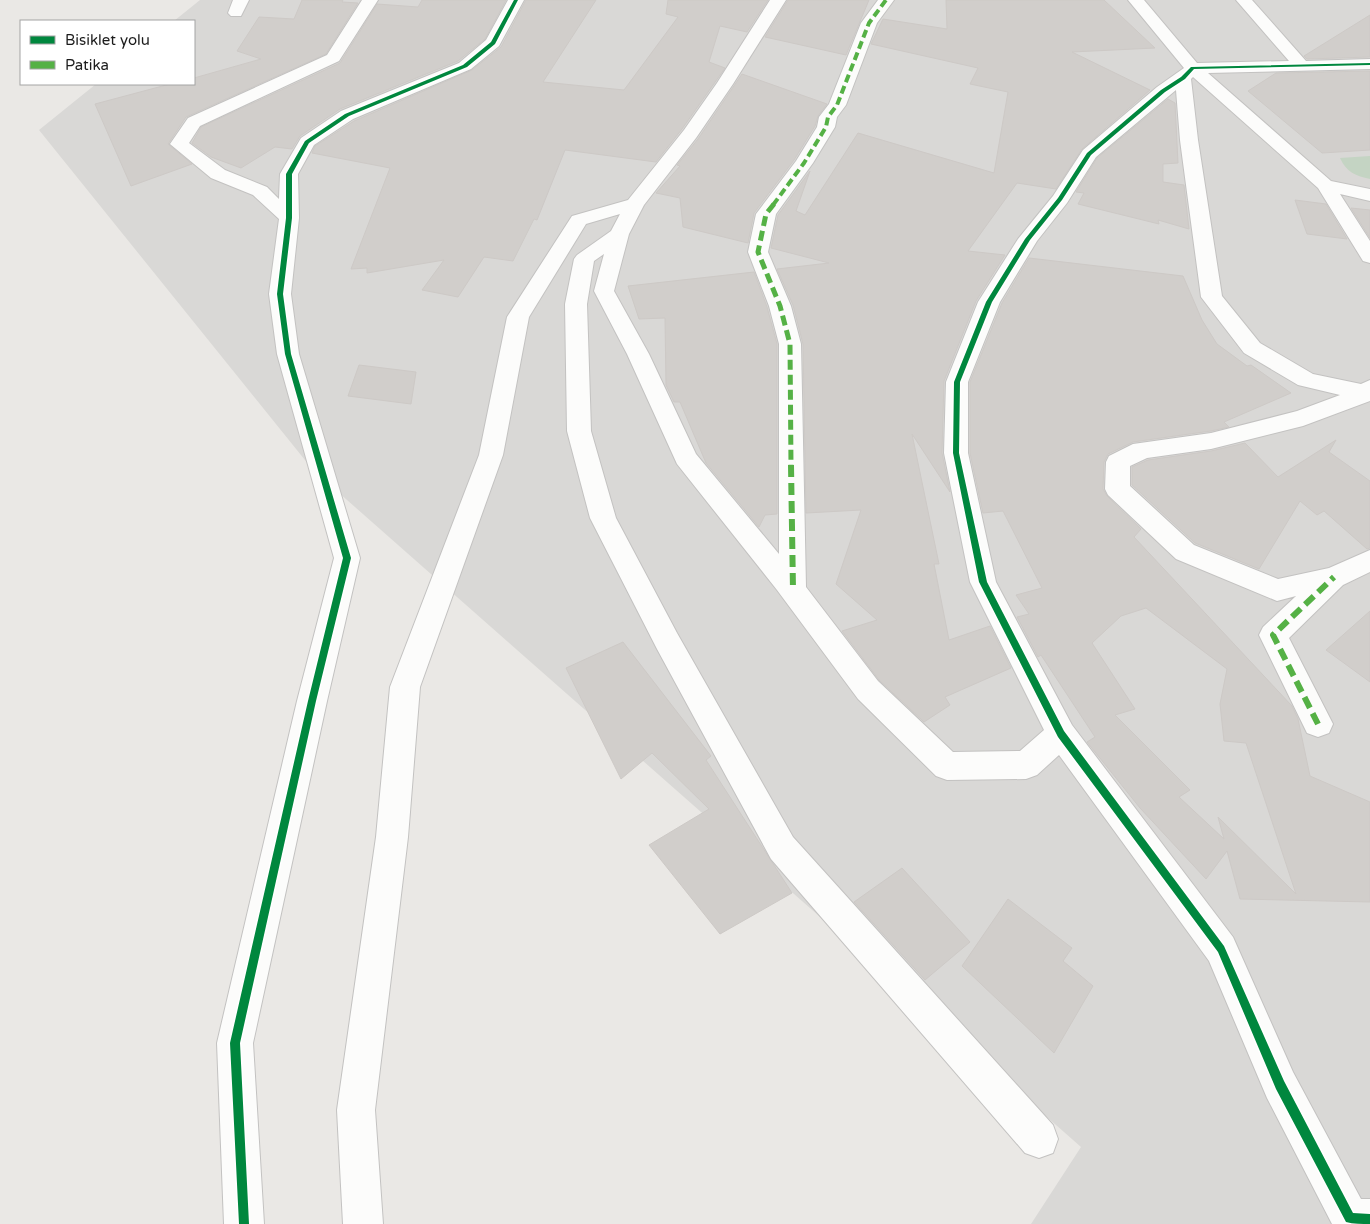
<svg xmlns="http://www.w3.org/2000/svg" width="1370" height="1224" font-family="'Varela Round',sans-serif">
	<rect width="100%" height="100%" fill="#eae8e5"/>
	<path fill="#d9d8d6" d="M200,0H1370V1224H1031L1081,1147L313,470L39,130L96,84H194V21H174Z"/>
	<path fill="#c4d4c3" d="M1370,156V179C1356,176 1346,172 1340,158Z"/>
	<path fill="#d1cecb" stroke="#cdc9c6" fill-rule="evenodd" d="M302,0H343L342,2L358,3L326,54L186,117L168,144L192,164L131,186L95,104L170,84H194V78L261,59L237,51L259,17L294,19Z
		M422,0H506L485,39L458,61L340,109L300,136L292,149L275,147L241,168L211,157L192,143L201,127L340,63L377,4L418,7Z
		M526,0H596L543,82L624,90L678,17L666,14L668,0H768L747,32L720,26L709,62L725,68L682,129L656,162L565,150L537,220L534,219L513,261L484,257L458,297L422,290L444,260L367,273V268L351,269L390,168L312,153L315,146L354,121L472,70L501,47Z
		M788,0H869L846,55L765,37Z
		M946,0H1104L1155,48L1072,52L1150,90L1082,149L1056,189L1017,183L968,251L1005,255L976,301L944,381L942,453L950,492L912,434L939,564H934L949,640L990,626L1011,668L945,697L950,705L924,722L879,680L842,631L877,620L836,584L861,510L806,513L803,344L793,305L777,269L829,263L771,248L778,215L810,171L796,211L805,215L858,133L994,173L1008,92L970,84L978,68L871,44L883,19L947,29Z
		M1370,15V57L1307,59L1304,56Z
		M1370,71V150L1322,153L1248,91L1276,73Z
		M742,74L827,104L818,116L815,126L794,160L754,213L748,243L683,227L680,198L656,193L680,166L677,165L698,139Z
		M1168,99L1175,103L1178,163L1163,164V182L1184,185L1189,229L1158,220L1159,224L1078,204L1084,193L1076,192L1097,158Z
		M1295,200L1326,204L1347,239L1307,234Z
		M1351,208L1370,210V238Z
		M1029,258L1183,276L1202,320L1217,344L1247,366L1251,365L1291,393L1224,422L1229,427L1211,431L1133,442L1108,454L1104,462L1103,489L1107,496L1141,529L1134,537L1292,706L1298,719L1310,776L1370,802V902L1240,899L1227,851L1206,879L1140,808L1087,742L1095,737L1041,655L1038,657L1017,617L1029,614L1016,595L1042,588L1003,511L983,513L970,453V382L1002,303ZM1146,608L1227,669L1220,704L1224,741L1246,743L1296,894L1218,817L1224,839L1179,797L1190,790L1115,715L1135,709L1092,643L1121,616Z
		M754,272L767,307L777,344V514L765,515L759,527L706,463L680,402H674L666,385L665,318L639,319L628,286Z
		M359,365L416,372L411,404L348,396Z
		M1336,440L1329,452L1370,481V548L1367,549L1324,511L1317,515L1300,501L1259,569L1195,543L1132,485V467L1148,460L1211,451L1245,443L1278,477Z
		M1370,611V682L1326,650Z
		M623,642L711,756L706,760L792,893L720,934L649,845L709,809L652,753L621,779L566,668Z
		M902,868L970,942L925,980L854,902Z
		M1008,899L1072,948L1063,961L1093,986L1054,1053L962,966Z"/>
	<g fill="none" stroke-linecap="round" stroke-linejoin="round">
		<g stroke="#c3c2c1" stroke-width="2">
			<path id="minor" d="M233,0H249L241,16H231L228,13Z
				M362,0H378L339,61L200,126L189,143L225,170L267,187L279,199L280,174L301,138L341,111L459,63L486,40L508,0H524L499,46L471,69L353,119L314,145L298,174L299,218L291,294L299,354L360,558L327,701L253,1043L264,1224H224L217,1043L297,701L334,558L277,354L269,294L279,219L253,195L211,178L170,144L188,118L327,55Z
				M770,0H786L733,84L696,138L644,205L629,234L614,291L649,354L696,454L779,554V344L769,306L748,252L756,214L796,161L817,127L819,117L829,104L861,23L878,0H894L877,23L846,105L837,117L835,127L813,163L776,214L768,252L791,306L801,344L806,587L878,681L953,752L1020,751L1044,730L970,582L944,453L946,382L978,302L1018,239L1053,196L1083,150L1157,87L1184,68L1128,0H1144L1197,63L1289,61L1236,0H1252L1306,61L1370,59V69L1208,73L1331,181L1370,189V201L1340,194L1370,241V263L1363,261L1318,188L1193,77L1191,79L1198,140L1222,296L1260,343L1313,374L1361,384L1370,380V401L1303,426L1211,449L1147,458L1130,466V486L1194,545L1278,579L1329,568L1370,550V572L1343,585L1289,638L1333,724L1329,733L1318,737L1307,733L1259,635L1263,627L1296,596L1277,601L1176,559L1108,495L1105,489L1106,462L1109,456L1133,444L1211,433L1297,411L1340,395L1298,385L1244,353L1201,297L1180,140L1176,90L1096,157L1067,203L1037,241L1000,302L968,382V453L996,582L1072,725L1233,937L1293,1072L1361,1199H1370V1224H1332L1267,1098L1209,961L1059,755L1037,775L1026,779L947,780L936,776L858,699L777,590L677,464L627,354L594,291L604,254L594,261L587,304L591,431L616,518L677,633L793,837L1053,1125L1058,1139L1053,1153L1039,1158L1025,1153L771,859L657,649L590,518L567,431L565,304L574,259L577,255L611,231L620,214L586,224L529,317L503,455L420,687L408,837L375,1110L383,1224H343L337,1110L376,837L390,687L479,455L507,317L572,216L628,200L684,130L717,83Z"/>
		</g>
		<use href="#minor" fill="#fcfcfb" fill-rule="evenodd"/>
		<path stroke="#55b145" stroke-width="4" stroke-dasharray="8 4" stroke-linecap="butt" d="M773,205L804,163L826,127L828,117L837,105L869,23L886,0"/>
		<path stroke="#55b145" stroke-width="5" stroke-dasharray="10 5" stroke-linecap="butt" d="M774,204L766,214L758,252L780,306L790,344L791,466"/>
		<path stroke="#55b145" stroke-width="6" stroke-dasharray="12 6" stroke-linecap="butt" d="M791,465L793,590
			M1318,724L1273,635L1334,577"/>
		<g stroke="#fff" stroke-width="3">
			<path id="cycleway" d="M514,0H518L495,44L467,67L349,116L309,143L292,174V218L283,294L291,354L351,558L316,701L240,1043L249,1224H239L230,1043L308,701L343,558L285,354L277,294L286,218V174L305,141L345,114L463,65L491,42Z
				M1370,63V65L1194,69L1185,79L1165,92L1091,155L1062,200L1030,240L992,302L960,382L959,453L987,582L1064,731L1224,946L1284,1081L1353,1213L1370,1214V1224C1362,1224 1353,1224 1346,1222L1276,1089L1218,952L1058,737L979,582L953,453L954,382L986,302L1025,239L1058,198L1087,153L1161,90L1181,77L1191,67Z"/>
		</g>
		<use href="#cycleway" fill="#00873e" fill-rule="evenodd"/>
	</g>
	<rect x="20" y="20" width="175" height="65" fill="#ffffff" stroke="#a4a4a4"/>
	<rect x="30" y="36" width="25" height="8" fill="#00873e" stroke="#a4a4a4"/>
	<text x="65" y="45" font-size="15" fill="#1c1c1c">Bisiklet yolu</text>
	<rect x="30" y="61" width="25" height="8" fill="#55b145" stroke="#a4a4a4"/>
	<text x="65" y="70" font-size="15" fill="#1c1c1c">Patika</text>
</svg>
